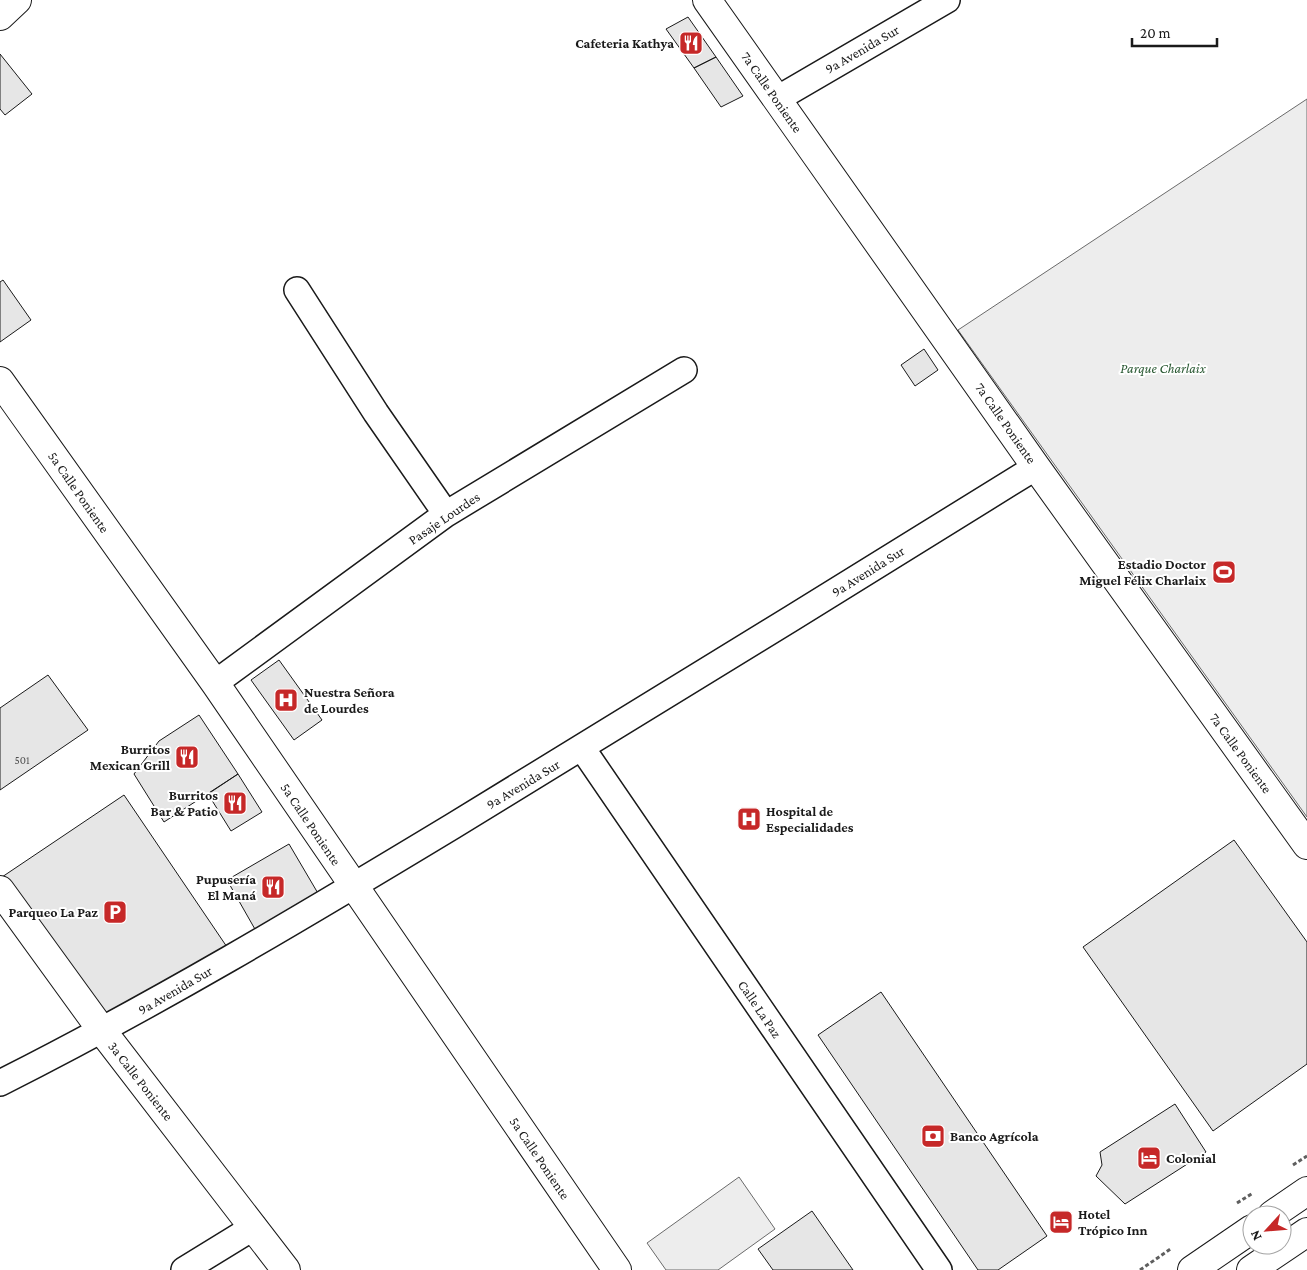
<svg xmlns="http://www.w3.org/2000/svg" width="1307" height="1270" font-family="'Crimson Pro',serif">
	<rect width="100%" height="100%" fill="#fff"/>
	<path fill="#ededed" stroke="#6a6a6a" d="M1307,99V817L958,330Z
		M739,1177L775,1229L718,1270H666L647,1243Z"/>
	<path fill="#e6e6e6" stroke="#1a1a1a" d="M688,17L716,57L694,68L666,29Z
		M0,54L32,94L5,115L0,109Z
		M716,57L743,96L721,107L694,68Z
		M3,280L31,320L0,342V282Z
		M924,349L938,370L915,386L901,365Z
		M279,660L322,720L294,740L251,680Z
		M48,675L88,730L0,790V708Z
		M199,715L238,774L164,822L134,774L159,741Z
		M238,774L262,812L231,831L208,794Z
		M124,795L227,947L101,1021L2,877Z
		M1234,840L1307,942V1064L1213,1131L1083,947Z
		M289,844L319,895L256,931L227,880Z
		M881,992L1047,1236L998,1270H978L818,1035Z
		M1175,1104L1206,1152L1125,1204L1096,1176L1102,1165L1100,1152Z
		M812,1211L853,1270H773L758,1249Z"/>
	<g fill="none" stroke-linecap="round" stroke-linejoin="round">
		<g stroke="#1a1a1a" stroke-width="28">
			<path id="street" d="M777,99L947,0
				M297,290L376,413L446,514
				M215,683L446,514L684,370
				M582,748L939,1270
				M0,1083C155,1005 304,916 453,826C648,708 842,587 1036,467
				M184,1270L254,1227"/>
		</g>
		<g stroke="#1a1a1a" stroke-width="30">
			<path id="secondary" d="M707,0L1036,467L1307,845
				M0,16L17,0
				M0,381L215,683L617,1270
				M0,890L103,1032L286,1270"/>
		</g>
		<g stroke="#1a1a1a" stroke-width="30">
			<path id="highway" d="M1272,1215L1307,1191
				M1192,1270L1252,1229
				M1251,1270L1307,1232"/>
		</g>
		<path stroke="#5f5f5f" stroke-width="3" stroke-dasharray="4 2.5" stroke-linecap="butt" d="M1293,1165L1307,1156
			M1237,1203L1253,1193
			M1140,1270L1172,1248"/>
		<use href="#street" stroke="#fff" stroke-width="25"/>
		<use href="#secondary" stroke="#fff" stroke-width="28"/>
		<use href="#highway" stroke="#fff" stroke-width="28"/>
	</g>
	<defs>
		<g id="restaurant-square" transform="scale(1.25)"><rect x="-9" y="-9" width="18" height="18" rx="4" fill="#c62828" stroke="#fff"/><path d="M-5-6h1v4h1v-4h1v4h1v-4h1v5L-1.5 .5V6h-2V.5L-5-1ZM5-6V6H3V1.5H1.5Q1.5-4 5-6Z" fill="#fff"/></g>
		<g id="stadium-square" transform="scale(1.25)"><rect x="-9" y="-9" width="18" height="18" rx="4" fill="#c62828" stroke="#fff"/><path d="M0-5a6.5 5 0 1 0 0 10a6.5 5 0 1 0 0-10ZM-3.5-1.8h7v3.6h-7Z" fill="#fff"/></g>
		<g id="hospital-square" transform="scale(1.25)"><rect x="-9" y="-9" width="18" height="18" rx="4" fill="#c62828" stroke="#fff"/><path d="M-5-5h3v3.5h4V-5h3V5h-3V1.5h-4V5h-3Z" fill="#fff"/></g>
		<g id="parking-square" transform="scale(1.25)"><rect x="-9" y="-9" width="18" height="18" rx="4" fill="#c62828" stroke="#fff"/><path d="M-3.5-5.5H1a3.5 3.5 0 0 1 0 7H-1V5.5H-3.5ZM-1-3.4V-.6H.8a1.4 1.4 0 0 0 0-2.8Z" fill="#fff"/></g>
		<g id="bank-square" transform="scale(1.25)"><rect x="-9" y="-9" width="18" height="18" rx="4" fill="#c62828" stroke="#fff"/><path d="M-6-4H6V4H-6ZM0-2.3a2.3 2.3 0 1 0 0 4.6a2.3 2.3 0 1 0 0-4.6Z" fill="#fff"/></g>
		<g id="hotel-square" transform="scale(1.25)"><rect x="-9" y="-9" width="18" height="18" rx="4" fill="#c62828" stroke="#fff"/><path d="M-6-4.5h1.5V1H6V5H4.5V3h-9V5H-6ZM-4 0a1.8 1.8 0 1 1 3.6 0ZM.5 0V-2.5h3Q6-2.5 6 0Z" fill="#fff"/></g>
	</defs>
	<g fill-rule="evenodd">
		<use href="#restaurant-square" x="691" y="43"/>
		<use href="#stadium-square" x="1224" y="572"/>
		<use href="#hospital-square" x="286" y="700"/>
		<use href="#restaurant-square" x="187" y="757"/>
		<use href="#restaurant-square" x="235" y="803"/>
		<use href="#hospital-square" x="749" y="819"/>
		<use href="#restaurant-square" x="273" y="887"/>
		<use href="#parking-square" x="115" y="912"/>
		<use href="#bank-square" x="933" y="1136"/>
		<use href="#hotel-square" x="1149" y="1158"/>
		<use href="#hotel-square" x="1061" y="1222"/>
	</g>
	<g text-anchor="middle" stroke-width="4" stroke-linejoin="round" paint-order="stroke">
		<g font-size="11" fill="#4d4d4d">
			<text x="22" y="764">501</text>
		</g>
		<g font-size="14" font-weight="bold" fill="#1a1a1a" stroke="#fff" text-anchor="end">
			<text x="674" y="48">Cafeteria Kathya</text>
			<text x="1206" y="569">Estadio Doctor<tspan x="1206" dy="16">Miguel Félix Charlaix</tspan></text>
			<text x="304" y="697" text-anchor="start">Nuestra Señora<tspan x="304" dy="16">de Lourdes</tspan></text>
			<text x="170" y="754">Burritos<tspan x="170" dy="16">Mexican Grill</tspan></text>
			<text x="218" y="800">Burritos<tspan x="218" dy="16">Bar &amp; Patio</tspan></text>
			<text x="766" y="816" text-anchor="start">Hospital de<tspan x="766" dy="16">Especialidades</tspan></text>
			<text x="256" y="884">Pupusería<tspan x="256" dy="16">El Maná</tspan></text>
			<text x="98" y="917">Parqueo La Paz</text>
			<text x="950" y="1141" text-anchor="start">Banco Agrícola</text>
			<text x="1166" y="1163" text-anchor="start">Colonial</text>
			<text x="1078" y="1219" text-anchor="start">Hotel<tspan x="1078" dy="16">Trópico Inn</tspan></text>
		</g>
		<g font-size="14" fill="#1a1a1a" stroke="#fff">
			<text transform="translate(862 49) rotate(-30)" y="5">9a Avenida Sur</text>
			<text transform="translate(772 92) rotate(55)" y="5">7a Calle Poniente</text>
			<text transform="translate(1006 423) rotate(55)" y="5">7a Calle Poniente</text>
			<text transform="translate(79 492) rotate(55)" y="5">5a Calle Poniente</text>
			<text transform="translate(444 518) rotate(-34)" y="5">Pasaje Lourdes</text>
			<text transform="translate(868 571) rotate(-32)" y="5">9a Avenida Sur</text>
			<text transform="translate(1241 753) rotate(54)" y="5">7a Calle Poniente</text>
			<text transform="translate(523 784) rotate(-31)" y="5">9a Avenida Sur</text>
			<text transform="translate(311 824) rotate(56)" y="5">5a Calle Poniente</text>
			<text transform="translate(175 990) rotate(-30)" y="5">9a Avenida Sur</text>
			<text transform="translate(760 1009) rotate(56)" y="5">Calle La Paz</text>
			<text transform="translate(141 1081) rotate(52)" y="5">3a Calle Poniente</text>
			<text transform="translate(540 1158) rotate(56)" y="5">5a Calle Poniente</text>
		</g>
		<g font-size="14" font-style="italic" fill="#2b5a34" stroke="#fff">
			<text x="1163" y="373">Parque Charlaix</text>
		</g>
	</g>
	<g transform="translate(1267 1230) rotate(244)"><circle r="24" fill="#ffffff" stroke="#a3a3a3"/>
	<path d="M0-4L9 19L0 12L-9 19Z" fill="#c62828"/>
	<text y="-8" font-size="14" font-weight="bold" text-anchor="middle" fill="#1a1a1a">N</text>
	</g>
	<path d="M1132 38v8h85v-8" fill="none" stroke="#1a1a1a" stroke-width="2.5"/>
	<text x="1140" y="38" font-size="15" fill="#1a1a1a" stroke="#ffffff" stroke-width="4" paint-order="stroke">20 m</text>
</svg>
